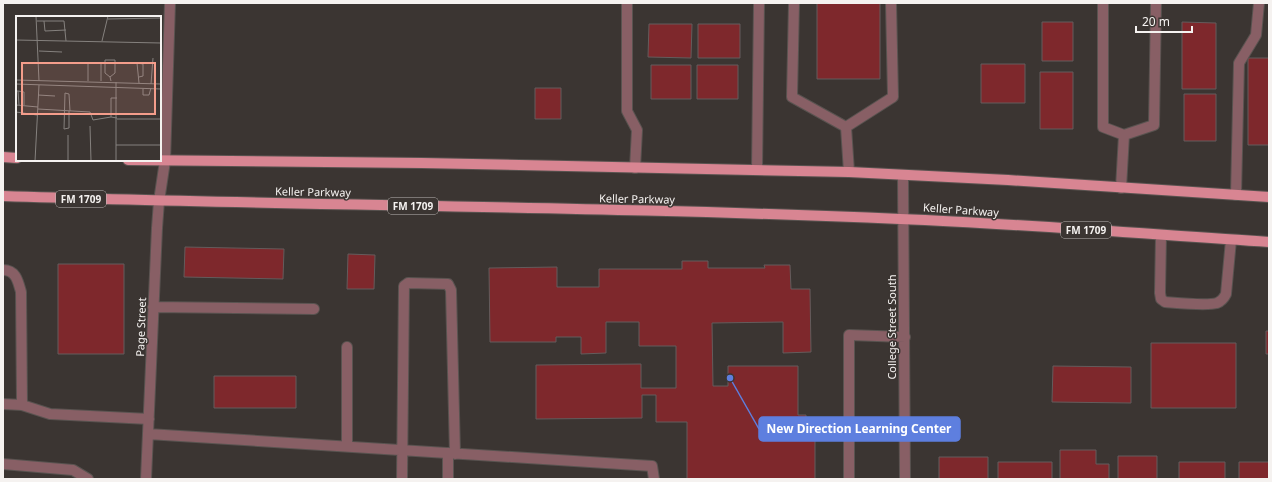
<svg xmlns="http://www.w3.org/2000/svg" width="1272" height="482" font-family="'Noto Sans',sans-serif">
	<rect width="100%" height="100%" fill="#3b3532"/>
	<path fill="#7e282c" stroke="#645c5c" d="M817,3H880V79H817Z
		M1042,22H1073V61H1042Z
		M1182,22L1216,23V89H1182Z
		M649,24H692L691,58L648,57Z
		M698,24H740V58H698Z
		M1248,58H1269V145H1248Z
		M981,64H1025V103H981Z
		M651,65H691V99H651Z
		M697,65H738V99H697Z
		M1040,72H1073V129H1040Z
		M535,88H561V119H535Z
		M1184,94H1216V141H1184Z
		M185,247L284,249L283,279L184,277Z
		M348,254L375,255L374,289H347Z
		M682,261H708V268H765L764,265H790L791,289H810L811,352L783,353V322L712,323L713,386H728V366H798V415H806V440H815V479H687V422H656V395H642V418L536,419V365L641,364V388H676V346H639V322H606V353L581,354V337H556V342H490L489,268L557,267V287H599V269H682Z
		M58,264H124V354H58Z
		M1266,331H1269V354H1266Z
		M1151,343H1236V408H1151Z
		M1053,366L1131,367V403L1052,402Z
		M214,376H296V408H214Z
		M1060,450H1096V464H1109V479H1060Z
		M1118,456H1157V479H1118Z
		M939,457H988V479H939Z
		M998,462H1052V479H998Z
		M1179,462H1225V479H1179Z
		M1239,462H1269V479H1239Z"/>
	<g fill="none" stroke-linecap="round" stroke-linejoin="round">
		<g stroke="#595350" stroke-width="12">
			<path id="minor" d="M627,3V111L637,130L635,168
				M794,3L792,97L846,127
				M1103,3V127L1124,135L1154,125L1156,3
				M846,127L893,97L891,3
				M846,127L849,172
				M757,170L759,3
				M903,176L905,479
				M1121,188L1124,135
				M1236,195L1239,63L1256,35L1259,3
				M1161,235L1160,293L1161,299L1165,302C1178,303 1207,306 1217,303C1222,301 1224,298 1226,294L1231,240
				M3,270C16,270 18,281 21,292L22,405
				M153,307L314,309
				M3,404L22,405L50,414L149,419
				M148,434L652,466L654,479
				M347,446V347
				M3,464L73,470L88,479
				M146,479L157,228L159,201L165,161L170,3
				M402,479L404,286L408,283L448,284L451,290L455,454
				M448,479V453
				M849,479V335L905,337"/>
		</g>
		<g stroke="#595350" stroke-width="12">
			<path id="major" d="M3,157L17,158
				M128,160L422,163L849,172L1008,180L1269,197
				M3,196C302,206 602,206 900,219C1023,224 1146,234 1269,242"/>
		</g>
		<use href="#minor" stroke="#885f65" stroke-width="10"/>
		<use href="#major" stroke="#d88592" stroke-width="10"/>
	</g>
	<g text-anchor="middle" stroke-width="3" stroke-linejoin="round" paint-order="stroke">
		<g fill="#3b3532" stroke="#bdb9b7" stroke-width="1">
			<rect x="56" y="191" width="50" height="16" rx="3"/>
			<rect x="388" y="198" width="50" height="16" rx="3"/>
			<rect x="1061" y="222" width="50" height="16" rx="3"/>
		</g>
		<g font-size="10" font-weight="bold" fill="#f5f2f0">
			<text x="81" y="203">FM 1709</text>
			<text x="413" y="210">FM 1709</text>
			<text x="1086" y="234">FM 1709</text>
		</g>
		<g font-size="11" fill="#f5f2f0" stroke="#3b3532">
			<text transform="translate(313 192) rotate(1)" y="4">Keller Parkway</text>
			<text transform="translate(637 199) rotate(1)" y="4">Keller Parkway</text>
			<text transform="translate(961 210) rotate(4)" y="4">Keller Parkway</text>
			<text transform="translate(141 327) rotate(-88)" y="4">Page Street</text>
			<text transform="translate(892 327) rotate(-90)" y="4">College Street South</text>
		</g>
	</g>
	<g transform="translate(16 16)">
		<rect width="145" height="145" fill="#3b3532"/>
		<path fill="none" stroke="#85817e" stroke-width="1" d="M20,0L23,65M92,3L145,2M21,5H48L50,25M28,5L29,15L50,14M0,24L145,27M86,25L92,0M0,29V55M23,35L46,36M94,61L99,57V44H89V57L94,61L95,65M0,64L145,68M72,65V47H85V65M123,67L121,47L127,48V60L123,61M0,68L145,73M135,68L137,42M127,73V79H133L135,72M0,75H2L3,89M2,75L8,76V89M22,79L39,80M101,82H95V101L101,102M0,89L22,91M22,93L74,96L77,104L95,101M53,95V112L48,113L49,77L53,78L54,95M0,96L21,99M101,103H145M74,110L75,145M100,129H145M19,145L23,69M52,145V119M100,145V66"/>
		<path fill="#f49d8b" fill-opacity="0.15" stroke="#f49d8b" stroke-width="2" d="M6,47H139V98H6Z"/>
		<rect width="145" height="145" fill="none" stroke="#f5f2f0" stroke-width="2"/>
	</g>
	<path fill="none" stroke="#5e7fdf" stroke-width="1.5" d="M730 378L759 429"/>
	<circle fill="#5e7fdf" stroke="#3b3532" stroke-width="1.5" cx="730" cy="378" r="4"/>
	<rect fill="#5e7fdf" stroke="#5e7fdf" stroke-width="1.5" x="759" y="417" width="201" height="24" rx="4"/>
	<g font-size="12" text-anchor="middle" font-weight="bold" fill="#fff">
		<text x="859" y="433">New Direction Learning Center</text>
	</g>
	<rect width="1272" height="482" fill="none" stroke="#f5f2f0" stroke-width="8"/>
	<path d="M1136 26v6h56v-6" fill="none" stroke="#f5f2f0" stroke-width="2"/>
	<text x="1142" y="26" font-size="12" fill="#f5f2f0" stroke="#3b3532" stroke-width="3" paint-order="stroke">20 m</text>
</svg>
